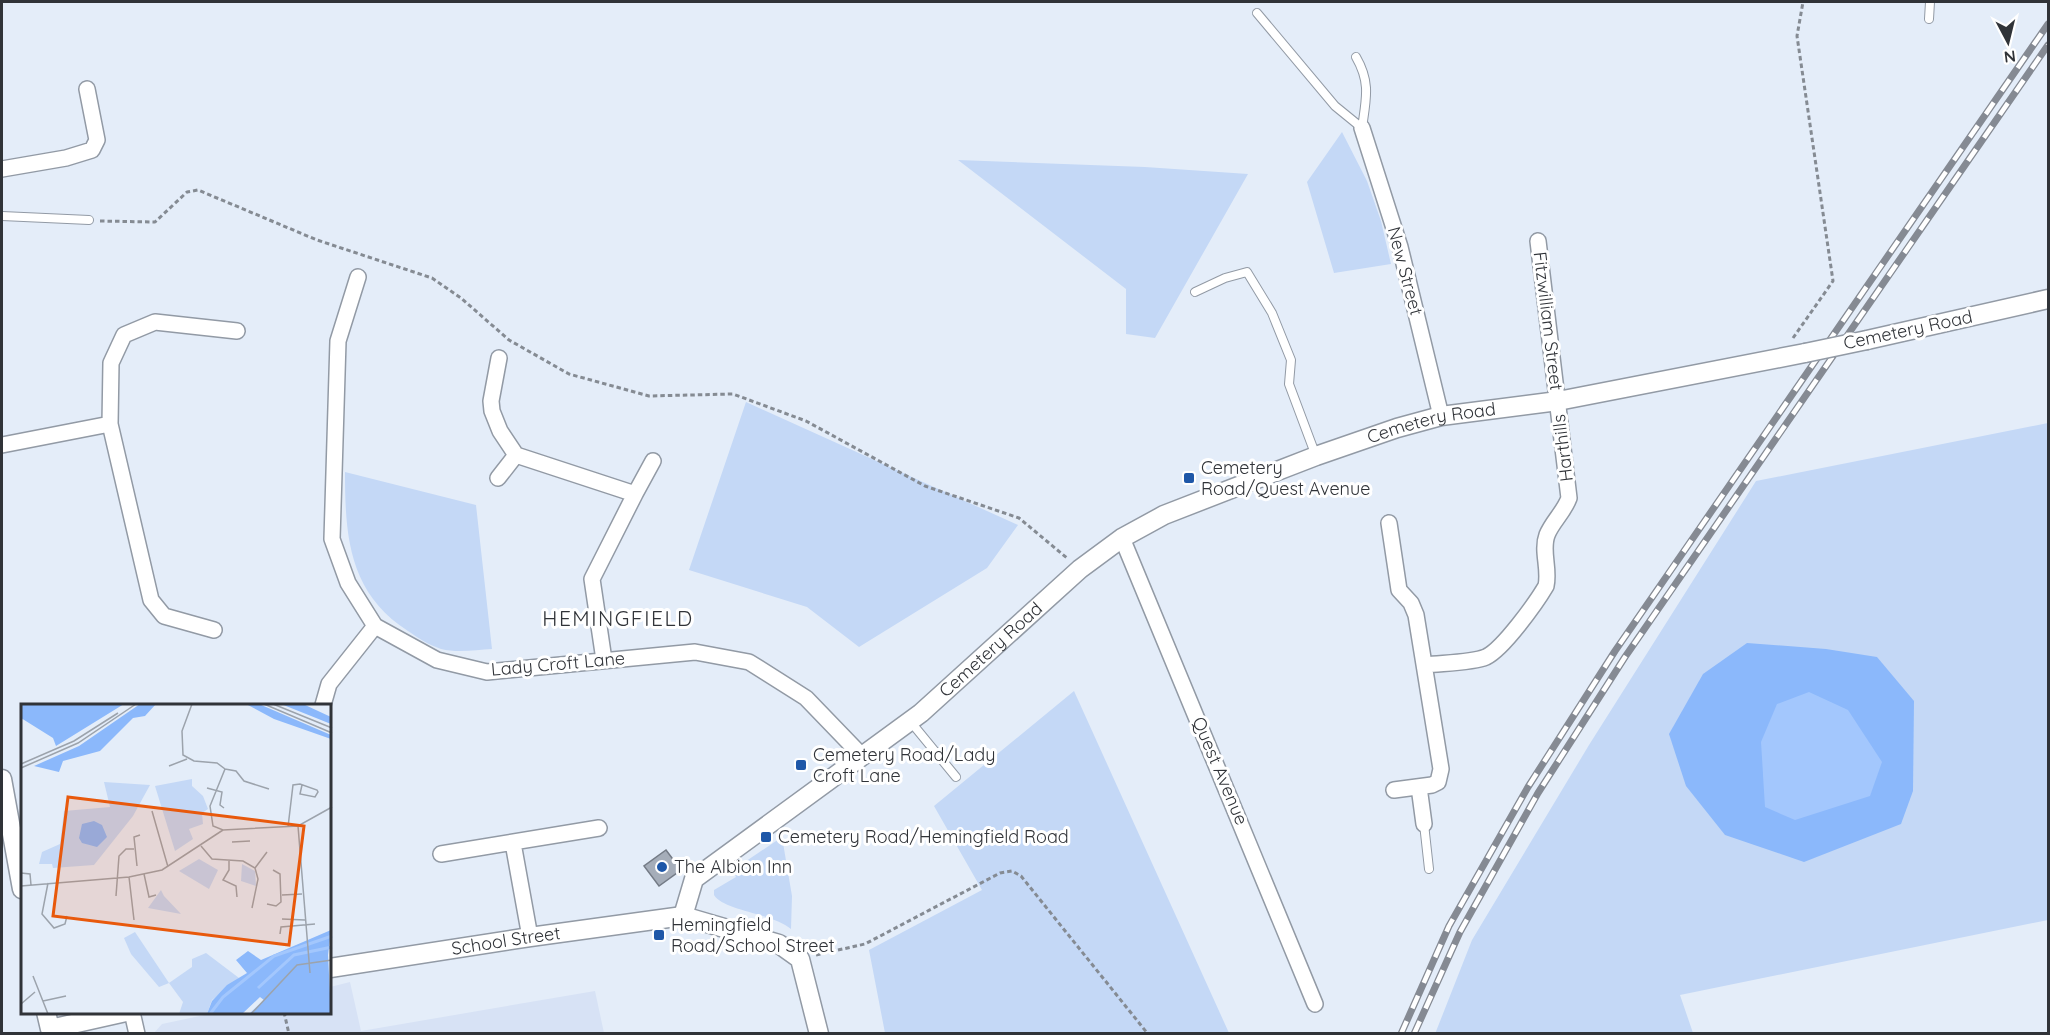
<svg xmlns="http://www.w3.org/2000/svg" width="2050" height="1035" font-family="Quicksand,sans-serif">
	<rect width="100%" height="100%" fill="#e4edf9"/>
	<path fill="#d7e2f5" d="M350,982L361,1031L595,991L604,1033H154L162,1024L214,1013L330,1012V987Z"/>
	<path fill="#c4d8f6" d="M1342,132L1367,181L1381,221L1391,264L1334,273L1307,182Z
		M958,160L1145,167L1248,174L1155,338L1126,334V289Z
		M746,402L1018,525L987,568L859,647L807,607L689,570Z
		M2048,423V920L1680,995L1693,1033L1435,1034L1472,940L1589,745L1756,481Z
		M345,472L476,505L492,649C476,650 457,653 441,649C429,645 418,638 408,631C349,593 345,537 345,472Z
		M1074,691L1229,1033H885L869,950L982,890L934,806Z
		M782,837L792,896L791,929C772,913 724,911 714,895V890L736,877L733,870Z"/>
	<path fill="#8bb8fb" d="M1747,643L1826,649L1877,657L1914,701L1913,791L1901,824L1804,862L1725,835L1686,786L1669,734L1703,674Z"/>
	<path fill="#a3c7fd" d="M1809,692L1848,710L1882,762L1870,796L1795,820L1765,807L1761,742L1777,704Z"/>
	<path fill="#a5adb9" stroke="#747b86" stroke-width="1.5" d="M666,850L681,870L659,886L644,866Z"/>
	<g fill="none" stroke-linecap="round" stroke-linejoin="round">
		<g stroke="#929aa5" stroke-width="10">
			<path id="service" d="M1257,13L1335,106L1362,128
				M1929,19L1930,2
				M1356,57C1371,83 1366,99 1362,128
				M2,216L89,220
				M1195,292L1225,278L1247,272L1272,313L1291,360L1289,384L1316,456
				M910,721L956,777
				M1424,824L1429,869"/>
		</g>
		<g stroke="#929aa5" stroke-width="18">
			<path id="minor" d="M1362,128L1400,247L1441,416
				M2,169L66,158L92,150L97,140L87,89
				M358,277L338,341L332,539L348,583L375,626L437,660L487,672L695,652L749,662L806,698L861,755
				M499,358L491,401L492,411L500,431L516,455L635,494L592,579L604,660
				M2,445L110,424
				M498,478L516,455
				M635,494L653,461
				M1389,523L1399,590L1411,603L1416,615L1441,769L1438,782L1432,785L1394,790
				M1122,538L1315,1004
				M214,630L164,616L151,600L110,424L111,363L124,335L155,322L237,331
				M1426,665C1441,663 1472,663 1486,657C1503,649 1536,603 1546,586C1550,569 1541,551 1547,535C1552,522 1564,512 1569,498L1538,241
				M323,705L329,684L375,626
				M1419,787L1424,824
				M513,843L530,937
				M441,854L599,828
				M132,1012L137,1034"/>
		</g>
		<g stroke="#929aa5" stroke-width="21">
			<g id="tertiary">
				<path d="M1867,340L2048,299"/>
				<path d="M2,779L22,889"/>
				<path id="s1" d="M683,916L694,879L921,713L1080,569L1122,538L1164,515L1316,456L1397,428L1441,416L1558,401L1805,353"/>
				<path id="s2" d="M330,968L530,937L683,916L779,944L800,959L819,1034"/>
				<path d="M46,1012L50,1029L126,1012"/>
			</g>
		</g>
		<path stroke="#858b93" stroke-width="3" stroke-dasharray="4.5 3" stroke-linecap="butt" d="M100,221L155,222L187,192L198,190L317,240L432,278L461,298L509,340L569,374L649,396L733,394L806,421L925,486L1019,518L1067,558
			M1793,338L1833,281L1797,36L1803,2
			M816,955L865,944L1000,873L1012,871L1021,876L1148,1034
			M284,1012L289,1034"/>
		<use href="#service" stroke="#fff" stroke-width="8"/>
		<use href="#minor" stroke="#fff" stroke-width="15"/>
		<use href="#tertiary" stroke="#fff" stroke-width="18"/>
		<g stroke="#858a93" stroke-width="7">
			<path id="rail" d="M1401,1034L1449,926L1528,787L1615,651L2048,24
				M1414,1034L1460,932L1538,793L1625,657L2048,45"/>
		</g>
		<use href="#rail" stroke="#fff" stroke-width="4.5" stroke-dasharray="14" stroke-linecap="butt"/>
		<g stroke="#929aa5" stroke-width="21" stroke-linecap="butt">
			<path id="tertiary-bridge" d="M1805,353L1867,340"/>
		</g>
		<use href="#tertiary-bridge" stroke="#fff" stroke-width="18"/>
	</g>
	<g fill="#1e57a8" stroke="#fff" stroke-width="2">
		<rect x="1183" y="472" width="12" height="12" rx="3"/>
		<rect x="795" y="759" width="12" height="12" rx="3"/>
		<rect x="760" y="831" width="12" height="12" rx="3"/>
		<circle cx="662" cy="867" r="6"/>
		<rect x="653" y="929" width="12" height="12" rx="3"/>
	</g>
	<g text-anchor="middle" stroke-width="6" stroke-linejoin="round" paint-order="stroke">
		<g font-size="18" fill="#303338" stroke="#fff">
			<text transform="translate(1405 271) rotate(75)" y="6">New Street</text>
			<text transform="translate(1548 321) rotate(83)" y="6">Fitzwilliam Street</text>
			<text transform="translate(1908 330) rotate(-12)" y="6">Cemetery Road</text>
			<text dy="6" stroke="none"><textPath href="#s1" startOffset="918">Cemetery Road</textPath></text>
			<text transform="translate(1563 448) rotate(-97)" y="6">Harthills</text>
			<text dy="6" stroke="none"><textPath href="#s1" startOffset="414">Cemetery Road</textPath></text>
			<text transform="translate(558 664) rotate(-5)" y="6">Lady Croft Lane</text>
			<text transform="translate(1220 771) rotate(67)" y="6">Quest Avenue</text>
			<text dy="6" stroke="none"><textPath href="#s2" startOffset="178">School Street</textPath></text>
		</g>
		<g font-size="18" fill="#303338" stroke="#fff" text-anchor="start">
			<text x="1201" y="474">Cemetery<tspan x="1201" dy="21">Road/Quest Avenue</tspan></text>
			<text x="813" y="761">Cemetery Road/Lady<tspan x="813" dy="21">Croft Lane</tspan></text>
			<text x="778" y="843">Cemetery Road/Hemingfield Road</text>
			<text x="674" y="873">The Albion Inn</text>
			<text x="671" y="931">Hemingfield<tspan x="671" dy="21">Road/School Street</tspan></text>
		</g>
		<g font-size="21" letter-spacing="1.5" fill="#303338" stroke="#fff">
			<text x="618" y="626">HEMINGFIELD</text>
		</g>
	</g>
	<g transform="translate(21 704)">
		<rect width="310" height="310" fill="#e4edf9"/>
		<path d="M171,75V82L182,92L187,105L181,109L182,120L168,125L172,135L154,147L134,82ZM83,78L129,81L112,112L73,161L32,164L31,160H18L21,148L39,140L43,107L89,103ZM178,155L197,166L188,185L158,167ZM221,160L234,167L235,182L220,177ZM140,186L143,192L160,210L127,204ZM114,228L148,279L171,263V255L185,249L218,274L191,296L186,310H158L162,298L148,279L138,283L110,250L103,234Z" fill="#c4d8f6"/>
		<path d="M0,0H103L35,42L32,34L0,14ZM119,0H135L124,12L112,14L79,47L42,57L38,68L13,62L58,42ZM225,0H238L310,31V35L253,15ZM260,0H282L310,13V20ZM73,117L81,121L86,133L76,143L61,139L58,134L61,120ZM310,226L307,251L310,309L228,310L243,296L239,293L221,310H186L191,297L206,281L226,269L215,256L227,247L240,256Z" fill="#8bb8fb"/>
		<path fill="none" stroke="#a3c7fd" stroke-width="3" d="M237,284L273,251L311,243M189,310L202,293L253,252L311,232"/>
		<path fill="none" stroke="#9ca3ac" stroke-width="1.5" d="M171,0L161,27L162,51L173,57L196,59L204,65L189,102L192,122L202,126L277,122L311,103M243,0L311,29M252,0L311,24M0,60L53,37L97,9M148,62L166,55M0,64L57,39L115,0M204,65L215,67L223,77L248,85M186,84L201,88L199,101L203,104M131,107L147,163M277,122L289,269M267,123L272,81L279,80L296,86L297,88L294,93L279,90L281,81M211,138L229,137M180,142L191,155L222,157L234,164L237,175L231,204M208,157V166L202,176L215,182L216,193M116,162L113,133L119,131M234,164L246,148M0,169L9,170L10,181M123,170L128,193L135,191M108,173L113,216M27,179L21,210L33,224L44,220L46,212M0,182L108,173L141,166L202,126M261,191L281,190M95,192L98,152L105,145H113M246,200L255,202L260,198L259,170L252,166M261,215L284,216M259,230L260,223L294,220M12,272L27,310M22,297L45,292M0,300L14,288M230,310L276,261L311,256"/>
		<path fill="#e8590c" fill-opacity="0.15" stroke="#e8590c" stroke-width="3" d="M47,93L283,122L268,241L32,212Z"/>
		<rect width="310" height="310" fill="none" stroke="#303338" stroke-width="3"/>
	</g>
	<rect width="2050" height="1035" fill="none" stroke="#303338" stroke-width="6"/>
	<g transform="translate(2008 42) rotate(173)" stroke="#ffffff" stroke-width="4.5" paint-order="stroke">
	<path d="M0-4.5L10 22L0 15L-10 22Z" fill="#303338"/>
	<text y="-9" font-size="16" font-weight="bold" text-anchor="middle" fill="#303338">N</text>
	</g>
</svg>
